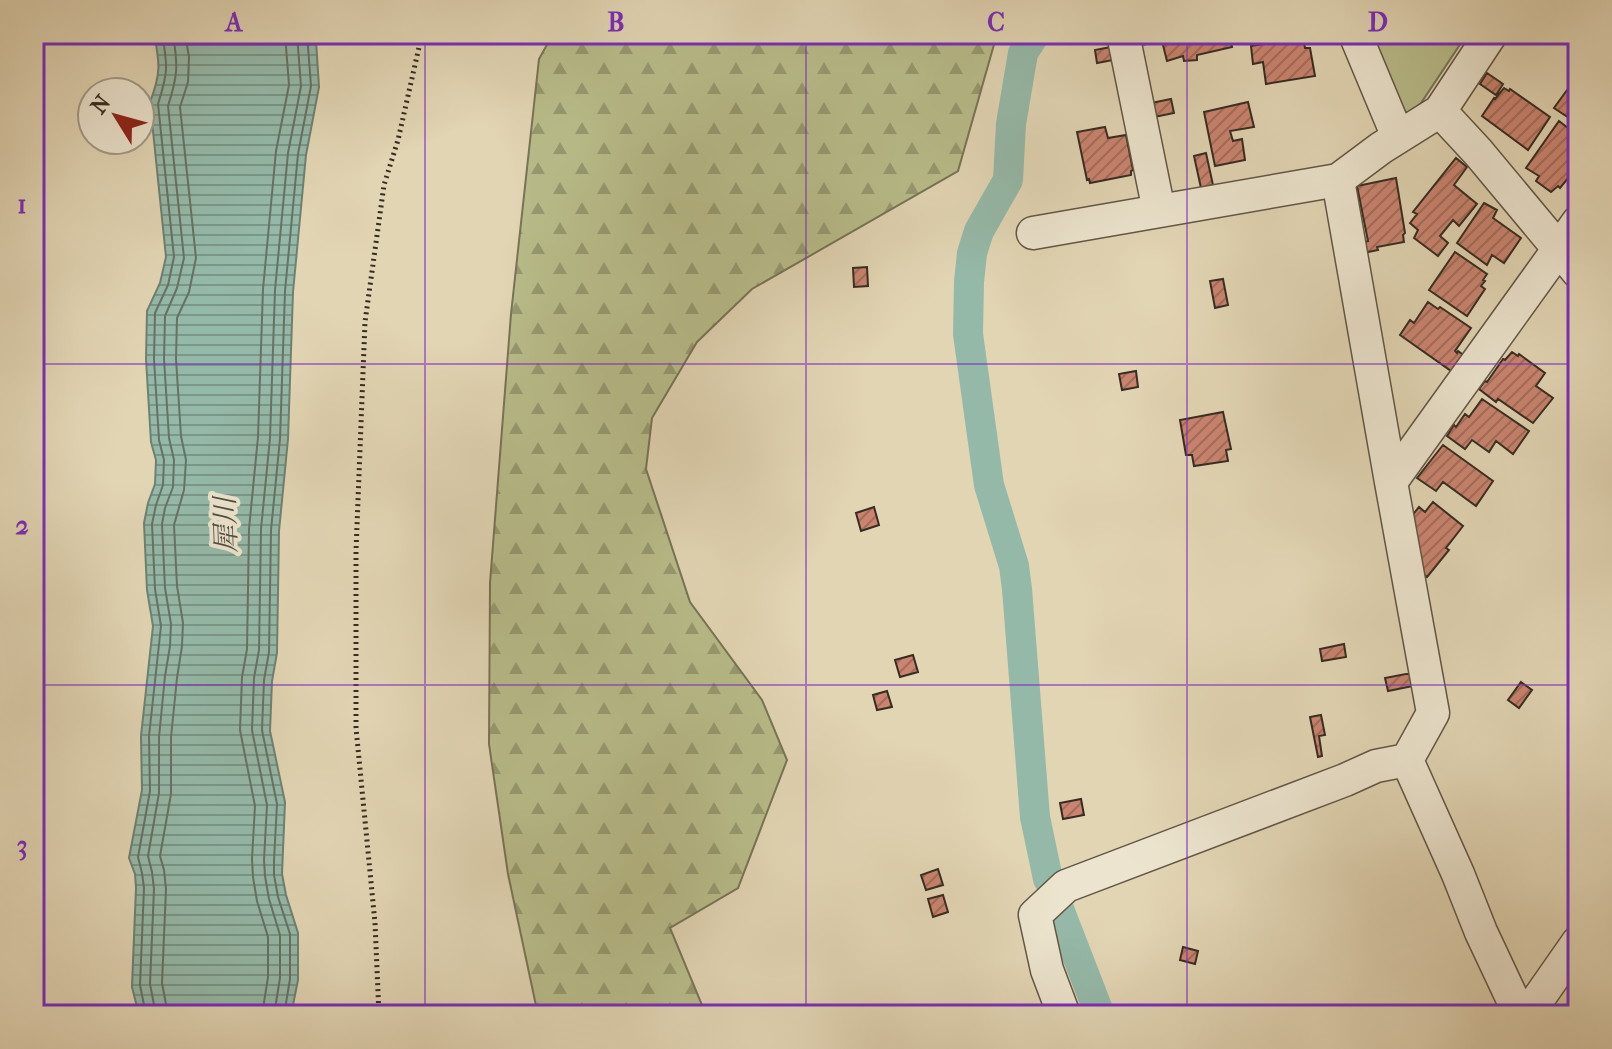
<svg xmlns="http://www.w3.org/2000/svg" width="1612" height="1049" font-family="'IM FELL French Canon','Noto Serif JP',serif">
	<defs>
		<pattern id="forest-firs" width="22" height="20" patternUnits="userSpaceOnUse" patternTransform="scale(2)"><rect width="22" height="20" fill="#b8bc8a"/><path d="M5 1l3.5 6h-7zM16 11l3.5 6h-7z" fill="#969970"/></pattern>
		<pattern id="water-rules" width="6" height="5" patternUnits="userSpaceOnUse" patternTransform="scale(2)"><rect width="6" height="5" fill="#95b9a9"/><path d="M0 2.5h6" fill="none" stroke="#7a9789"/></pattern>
		<pattern id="building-hatch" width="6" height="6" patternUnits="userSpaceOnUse" patternTransform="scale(2)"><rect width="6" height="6" fill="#ca8470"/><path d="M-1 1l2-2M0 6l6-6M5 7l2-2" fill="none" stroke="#a56c5c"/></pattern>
	</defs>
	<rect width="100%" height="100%" fill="#e2d5b4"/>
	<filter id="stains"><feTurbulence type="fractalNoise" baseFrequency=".0025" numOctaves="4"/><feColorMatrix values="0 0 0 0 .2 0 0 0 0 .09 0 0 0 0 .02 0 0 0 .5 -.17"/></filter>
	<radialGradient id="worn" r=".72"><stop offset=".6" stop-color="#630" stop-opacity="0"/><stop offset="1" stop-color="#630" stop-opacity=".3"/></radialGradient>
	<path fill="url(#forest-firs)" stroke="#777456" stroke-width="2" d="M553,34H997L958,171L752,289L697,342L652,418L646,469L690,602L762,700L787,760L738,888L670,928L704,1010L709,1015H538L508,874L489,744L490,583L511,314L539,59Z"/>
	<path fill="#b8bc8a" stroke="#777456" stroke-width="2" d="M1368,34H1467L1421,103L1409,115L1396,105Z"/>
	<path fill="url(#water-rules)" stroke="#6f8173" stroke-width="2" d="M154,34H314L316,41L319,87L306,155L293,292L288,439L279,531L277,653L272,681L270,731L285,802L282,874L286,895L298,933V980L291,1015H139L132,987L136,888L135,874L129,858L142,790L141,736L153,626L147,590L144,523L148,503L155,484L156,460L151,442L146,359L147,311L160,283L166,257L150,102C161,74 160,63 154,34Z"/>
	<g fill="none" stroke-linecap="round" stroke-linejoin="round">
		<path stroke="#667265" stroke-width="2" d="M146,1015L140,985L144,888L142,873L138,857L150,791L149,736L161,626L155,589L152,524L156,505L163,485L164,460L159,440L154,359L155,313L168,285L174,257L158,104C168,73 168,66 162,34
			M156,1015L150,984L154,889L152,872L148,856L159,793V737L165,676L170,646L171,624L165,588L162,524L165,508L173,487L174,460L169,438L164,359L165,316L177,288L184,258L168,106C178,75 178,66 173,34
			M168,1015L162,983L166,889L164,870L160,856L171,794V737L177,678L182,646L183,623L177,586L174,525L184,490L186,460L181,436L176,359L177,318L189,292L196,258L180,107L188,82L189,57L185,34
			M262,1015L268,977V937L257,901L253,877L252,859L255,806L240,730L242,677L247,649L249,529L258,437L263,289L276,151L289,85L285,34
			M274,1015L280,978V935L269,899L265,876L264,860L267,805L252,730L254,678L259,650L261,529L270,438L275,290L288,153L301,86L297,34
			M284,1015L290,979V934L278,897L274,875V860L277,804L262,730L264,680L269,652L271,530L280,439L285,291L298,154L311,86L307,34"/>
		<path stroke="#95b9a9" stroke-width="30" d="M1035,34L1023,53L1011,124L1008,180L979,231L972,253L969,282L968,334L989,485L1014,566L1017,589L1035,817L1048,879
			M1059,909L1100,1015"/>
	</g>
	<path fill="url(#building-hatch)" stroke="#362c21" stroke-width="2" d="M1138,34H1229L1232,47L1197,55V60L1184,61L1183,56L1167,61L1162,41L1141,45Z
		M1303,37L1305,48H1310L1315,76L1266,84L1263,62L1253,64L1251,46Z
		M1111,47L1113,60L1097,63L1095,50Z
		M1487,73L1503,84L1496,95L1480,84Z
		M1578,75V124L1554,108Z
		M1504,88L1509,91L1510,89L1550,117L1528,150L1482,116L1494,98L1495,99Z
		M1171,99L1174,113L1154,117L1151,103Z
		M1248,102L1254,127L1230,131L1233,141L1242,139L1245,160L1215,166L1204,112Z
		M1559,121L1578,136V158L1574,164L1577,167L1560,188L1558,186L1551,192L1536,181L1539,176L1526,168Z
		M1105,127L1108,138L1126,135L1133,170L1131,171V175L1090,183L1089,179L1087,180L1077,132Z
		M1206,153L1213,185L1201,188L1194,156Z
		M1456,158L1467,167L1454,185L1477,204L1459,226L1453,220L1440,236L1448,243L1438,256L1414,238L1418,230L1410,223L1417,214L1413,212Z
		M1396,178L1405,233L1403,235L1404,242L1377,247L1378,250L1363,253L1361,243L1368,241L1357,186Z
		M1484,203L1497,210L1493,218L1521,238L1504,263L1492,255L1487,265L1457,243Z
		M1455,252L1487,274L1483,280L1485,281L1481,286L1485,289L1467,316L1429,290Z
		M867,267L868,286L854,287L853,268Z
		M1223,279L1228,305L1215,308L1210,281Z
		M1428,302L1438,309L1440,307L1471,328L1455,351L1457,353L1458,351L1466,357L1454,373L1400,335L1410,320L1414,323Z
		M1512,352L1518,356L1519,354L1545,373L1536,386L1553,398L1533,423L1498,399L1496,402L1479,389L1485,381L1487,382L1503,359L1505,360Z
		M1136,371L1138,387L1122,390L1119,374Z
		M1482,399L1529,431L1513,454L1496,441L1489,452L1472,440L1465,449L1447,436L1454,425L1456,427L1465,414L1469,417Z
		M1223,412L1231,449L1226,450L1228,461L1194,466L1192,455H1186L1180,420Z
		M1443,445L1493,481L1476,506L1443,482L1436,491L1417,478Z
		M1433,502L1463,526L1446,548L1449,550L1427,577L1413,566L1406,533L1415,522L1410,518L1419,507L1425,512Z
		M874,507L879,525L861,531L856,513Z
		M1344,644L1346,657L1322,661L1320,649Z
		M913,655L918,672L900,677L895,660Z
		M1406,674H1411L1413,686L1388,691L1385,678Z
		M1521,682L1532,690L1519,708L1508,700Z
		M887,691L892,707L877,710L873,695Z
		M1321,715L1325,735L1319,736L1322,756L1318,757L1310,717Z
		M1081,799L1084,815L1063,819L1060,803Z
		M938,869L943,885L926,890L921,875Z
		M943,895L948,912L933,917L928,899Z
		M1183,947L1198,951L1195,964L1180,960Z"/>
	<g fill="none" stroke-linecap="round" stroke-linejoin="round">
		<g stroke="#615646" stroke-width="35">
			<path id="street" d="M1123,34L1159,211
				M1355,34L1398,137
				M1440,111L1478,152L1578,272
				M1338,180L1391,482L1578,222
				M1033,233L1338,180L1381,148L1440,111L1491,34
				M1391,482L1433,713L1407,760
				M1064,1015L1047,970L1035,915L1066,886L1345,780L1376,766L1407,760L1458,874L1481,932L1520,1015
				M1527,1015L1578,942"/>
		</g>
		<path stroke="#362c21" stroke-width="5" stroke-dasharray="2 4" stroke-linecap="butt" d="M379,1015L375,923L356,728V551L365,322L384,185L398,140L422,34"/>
		<use href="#street" stroke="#ece4ce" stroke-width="32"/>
	</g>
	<path fill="none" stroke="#7b2cbf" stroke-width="2" stroke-opacity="0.55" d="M425,34V1015M806,34V1015M1187,34V1015M34,364H1578M34,685H1578"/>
	<g text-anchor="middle" stroke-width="8" stroke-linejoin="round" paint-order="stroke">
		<g font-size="28" font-style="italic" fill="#4e4f43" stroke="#ece4ce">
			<text transform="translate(225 525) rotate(-92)" y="10">犀川</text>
		</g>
	</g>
	<rect width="1612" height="1049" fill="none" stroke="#e2d5b4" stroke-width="88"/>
	<g transform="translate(116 116) rotate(307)"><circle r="38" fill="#ece4ce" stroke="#a39a89" stroke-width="2"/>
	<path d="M0-6L14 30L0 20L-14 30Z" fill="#8f2418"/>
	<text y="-12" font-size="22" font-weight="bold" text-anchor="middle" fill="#362c21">N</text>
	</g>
	<rect x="44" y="44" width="1524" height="961" fill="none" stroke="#7b2cbf" stroke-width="3"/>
	<g font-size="26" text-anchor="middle" font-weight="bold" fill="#7b2cbf">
		<text x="234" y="31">A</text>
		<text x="616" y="31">B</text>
		<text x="996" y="31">C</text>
		<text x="1378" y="31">D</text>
		<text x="22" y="213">1</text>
		<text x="22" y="534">2</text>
		<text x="22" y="854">3</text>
	</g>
	<rect width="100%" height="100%" filter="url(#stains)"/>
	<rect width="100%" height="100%" fill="url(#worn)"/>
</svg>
